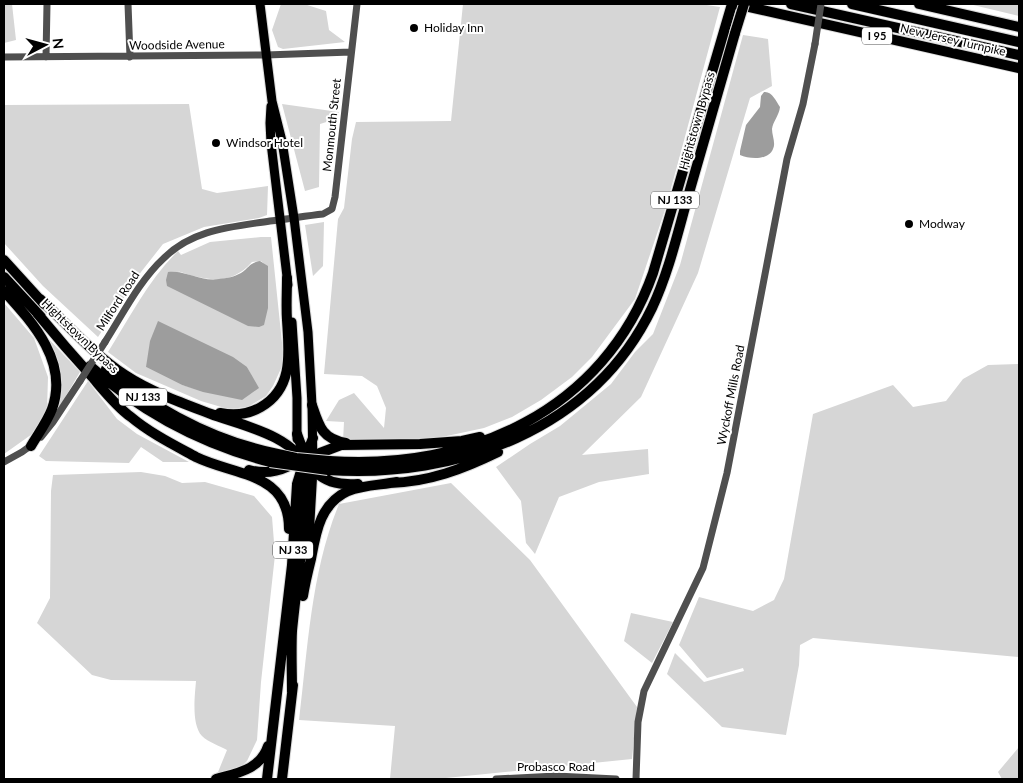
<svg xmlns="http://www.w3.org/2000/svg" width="1023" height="783" font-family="Lato,sans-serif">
	<rect width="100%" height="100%" fill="#fff"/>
	<path fill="#d6d6d6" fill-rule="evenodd" d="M4,4H12L16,40L4,43Z
		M281,4H304L326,11L329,30L345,42L283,49L278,47L272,30Z
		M463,4H700L720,7L666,207L635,299L592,357L572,377L541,400L512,417L484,428L428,440L343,441L344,422L326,421L339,400L354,393L384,428L386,408L377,386L362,376L324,374L338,219L344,208L352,139L356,122L451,121Z
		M969,4H1019V16Z
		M743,35L768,39L772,86L750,98L698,273L641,397L582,455L648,449L649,474L599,482L559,497L535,554L526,543L521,501L496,467L530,444L560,426L611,384L635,352L653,334L680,265Z
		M189,104L202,189L217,193L268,186L267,215L259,218L204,227L163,244L141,272L98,337L43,286L4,243V105Z
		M282,104L339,112L336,119L320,124L319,187L305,191Z
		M324,222L323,266L313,276L305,225Z
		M261,237H271L284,362L273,386L266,396L248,407L228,409L201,401L136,373L108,352C130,317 149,279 178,251L181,255L210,242ZM261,261L268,267V308L177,271C205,280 230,287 252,262ZM146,367H247L251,375L193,388L182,385Z
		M4,303L34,338L48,377L47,409L35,432L4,454Z
		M46,336L80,372L57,411L59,369Z
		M1019,364V657L813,638L800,645L799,665L786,735L722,727L667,674L675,653L704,682L744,671L743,668L707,678L679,645L699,597L753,611L774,600L784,579L813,414L893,385L913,407L946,401L963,379L988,365Z
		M88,381L117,419L137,434L189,462H163L141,447L129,463L46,461L39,456Z
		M141,472L165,476L182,483L205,482L254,496L272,517L275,555L261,682L257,740L247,761L241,767L216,777L227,750C220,746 208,742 202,736C191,724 195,695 196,681L111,680L92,675L37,623L50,598L51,491L53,475Z
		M451,483L530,560L637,707L632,759L436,779H390L395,726L299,720C308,647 311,572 339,504Z
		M631,613L673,622L652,663L624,641Z
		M1019,747V779H1002L998,772Z"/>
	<path fill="#9d9d9d" d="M764,92C772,91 776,101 780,107C779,116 773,121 772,129C772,136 776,143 773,149C768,161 749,159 740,155V151L746,125L760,107L761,96Z
		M260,261L268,266V308L264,325L259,327L248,326L167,286L166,280L168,272C185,270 201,282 219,279C227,278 234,277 241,273C250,267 249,263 260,261Z
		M158,321L233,357L247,367L259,388L242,400L203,392L182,385L146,367L150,341Z"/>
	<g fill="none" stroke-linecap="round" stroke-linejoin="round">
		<g stroke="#dbdbdb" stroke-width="11">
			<path id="major" d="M260,4L272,101L282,141L294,218L308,332L312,405L313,469L308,556
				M271,106L270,123L271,143L288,285
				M292,322L297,398V439"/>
		</g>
		<g stroke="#dbdbdb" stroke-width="12">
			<path id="highway" d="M736,4L1019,68
				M791,4L1019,55
				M852,4L1019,42
				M919,4L1019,27
				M4,260L44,304
				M4,277L41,317
				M4,291C33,323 69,362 52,409C47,422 38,434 31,446
				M40,299C68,325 93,354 125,375C151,392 182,403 211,414C237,424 298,436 305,469C308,486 304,516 303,533C300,566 295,599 292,631C291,651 292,672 292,692
				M37,313C55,335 74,357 94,379C105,392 117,407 131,417C150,433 174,445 196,457C235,476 289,472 289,529
				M90,366C142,413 202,444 270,462
				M106,369C155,409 210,439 273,453
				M312,405C319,426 322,439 346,443
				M220,413C235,416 249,414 261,407C294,388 289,352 287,320C286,306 287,292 287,278
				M297,434C309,468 318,487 358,484
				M329,461C469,471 604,411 653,273L732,4
				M249,470C275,477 304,465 313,438
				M328,470C457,479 593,430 652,308C668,274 677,236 687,200C703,144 719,89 735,33
				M390,483C429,482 463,469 498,452
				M303,596C305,583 308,571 311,559C316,532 320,504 348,491C363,485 381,485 397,482
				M216,779C237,773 260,770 268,746
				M267,779L292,565L297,484L301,471L308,462L320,453L341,445L420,444L462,441L480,437
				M282,779L293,685"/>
		</g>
		<path stroke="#4f4f4f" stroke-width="7" d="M128,4L130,57
			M4,57L266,55L351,52
			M46,57L47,4
			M105,342C123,314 139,281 164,258C193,229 232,227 270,221C288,219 305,216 323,214L332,209L335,197L357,4
			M41,437L53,422L80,381
			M4,462L22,452L33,444
			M496,779L556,776L616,779
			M636,779L638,722L644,691L703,568L727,473L787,159L803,104L815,44"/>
		<use href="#major" stroke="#000" stroke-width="9"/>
		<use href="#highway" stroke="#000" stroke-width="10"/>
		<g stroke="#dbdbdb" stroke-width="12" stroke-linecap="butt">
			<path id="highway-bridge" d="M735,33L744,4
				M273,453L296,458L329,461
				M270,462L328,470"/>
		</g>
		<path stroke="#4f4f4f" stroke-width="7" d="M815,44L821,4
			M80,381L105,342"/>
		<use href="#highway-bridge" stroke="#000" stroke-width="10"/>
	</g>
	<g fill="#000" stroke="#fff" stroke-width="2">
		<circle cx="414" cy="28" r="5"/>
		<circle cx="216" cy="143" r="5"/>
		<circle cx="909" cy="224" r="5"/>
	</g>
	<g text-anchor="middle" stroke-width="4" stroke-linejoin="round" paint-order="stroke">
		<g fill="#fff" stroke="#4c4c4c" stroke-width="1">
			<rect x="862" y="27.5" width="30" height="17" rx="4"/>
			<rect x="651" y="191.5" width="48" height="17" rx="4"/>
			<rect x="119" y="388.5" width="48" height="17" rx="4"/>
			<rect x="273" y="541.5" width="40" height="17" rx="4"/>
		</g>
		<g font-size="11" font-weight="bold" fill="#000">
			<text x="877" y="40">I 95</text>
			<text x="675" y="204">NJ 133</text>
			<text x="143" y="401">NJ 133</text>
			<text x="293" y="554">NJ 33</text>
		</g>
		<g font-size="12" fill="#000" stroke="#fff" text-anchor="start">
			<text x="424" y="32">Holiday Inn</text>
			<text x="226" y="147">Windsor Hotel</text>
			<text x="919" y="228">Modway</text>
		</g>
		<g font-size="12" fill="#000" stroke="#fff">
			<text transform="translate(953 40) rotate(13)" y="4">New Jersey Turnpike</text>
			<text transform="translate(177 45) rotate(-1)" y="4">Woodside Avenue</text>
			<text transform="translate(697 121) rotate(-74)" y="4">Hightstown Bypass</text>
			<text transform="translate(332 125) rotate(-84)" y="4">Monmouth Street</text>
			<text transform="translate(118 301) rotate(-57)" y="4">Milford Road</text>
			<text transform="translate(80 336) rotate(44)" y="4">Hightstown Bypass</text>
			<text transform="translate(731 395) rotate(-79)" y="4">Wyckoff Mills Road</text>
			<text x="556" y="771">Probasco Road</text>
		</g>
	</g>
	<rect width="1023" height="783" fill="none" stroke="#000000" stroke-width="10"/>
	<g transform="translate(45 45) rotate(84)" stroke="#ffffff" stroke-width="4" paint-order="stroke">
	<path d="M0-4L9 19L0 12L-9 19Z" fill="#000000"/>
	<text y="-8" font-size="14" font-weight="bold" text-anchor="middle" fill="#000000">N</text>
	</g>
</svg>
